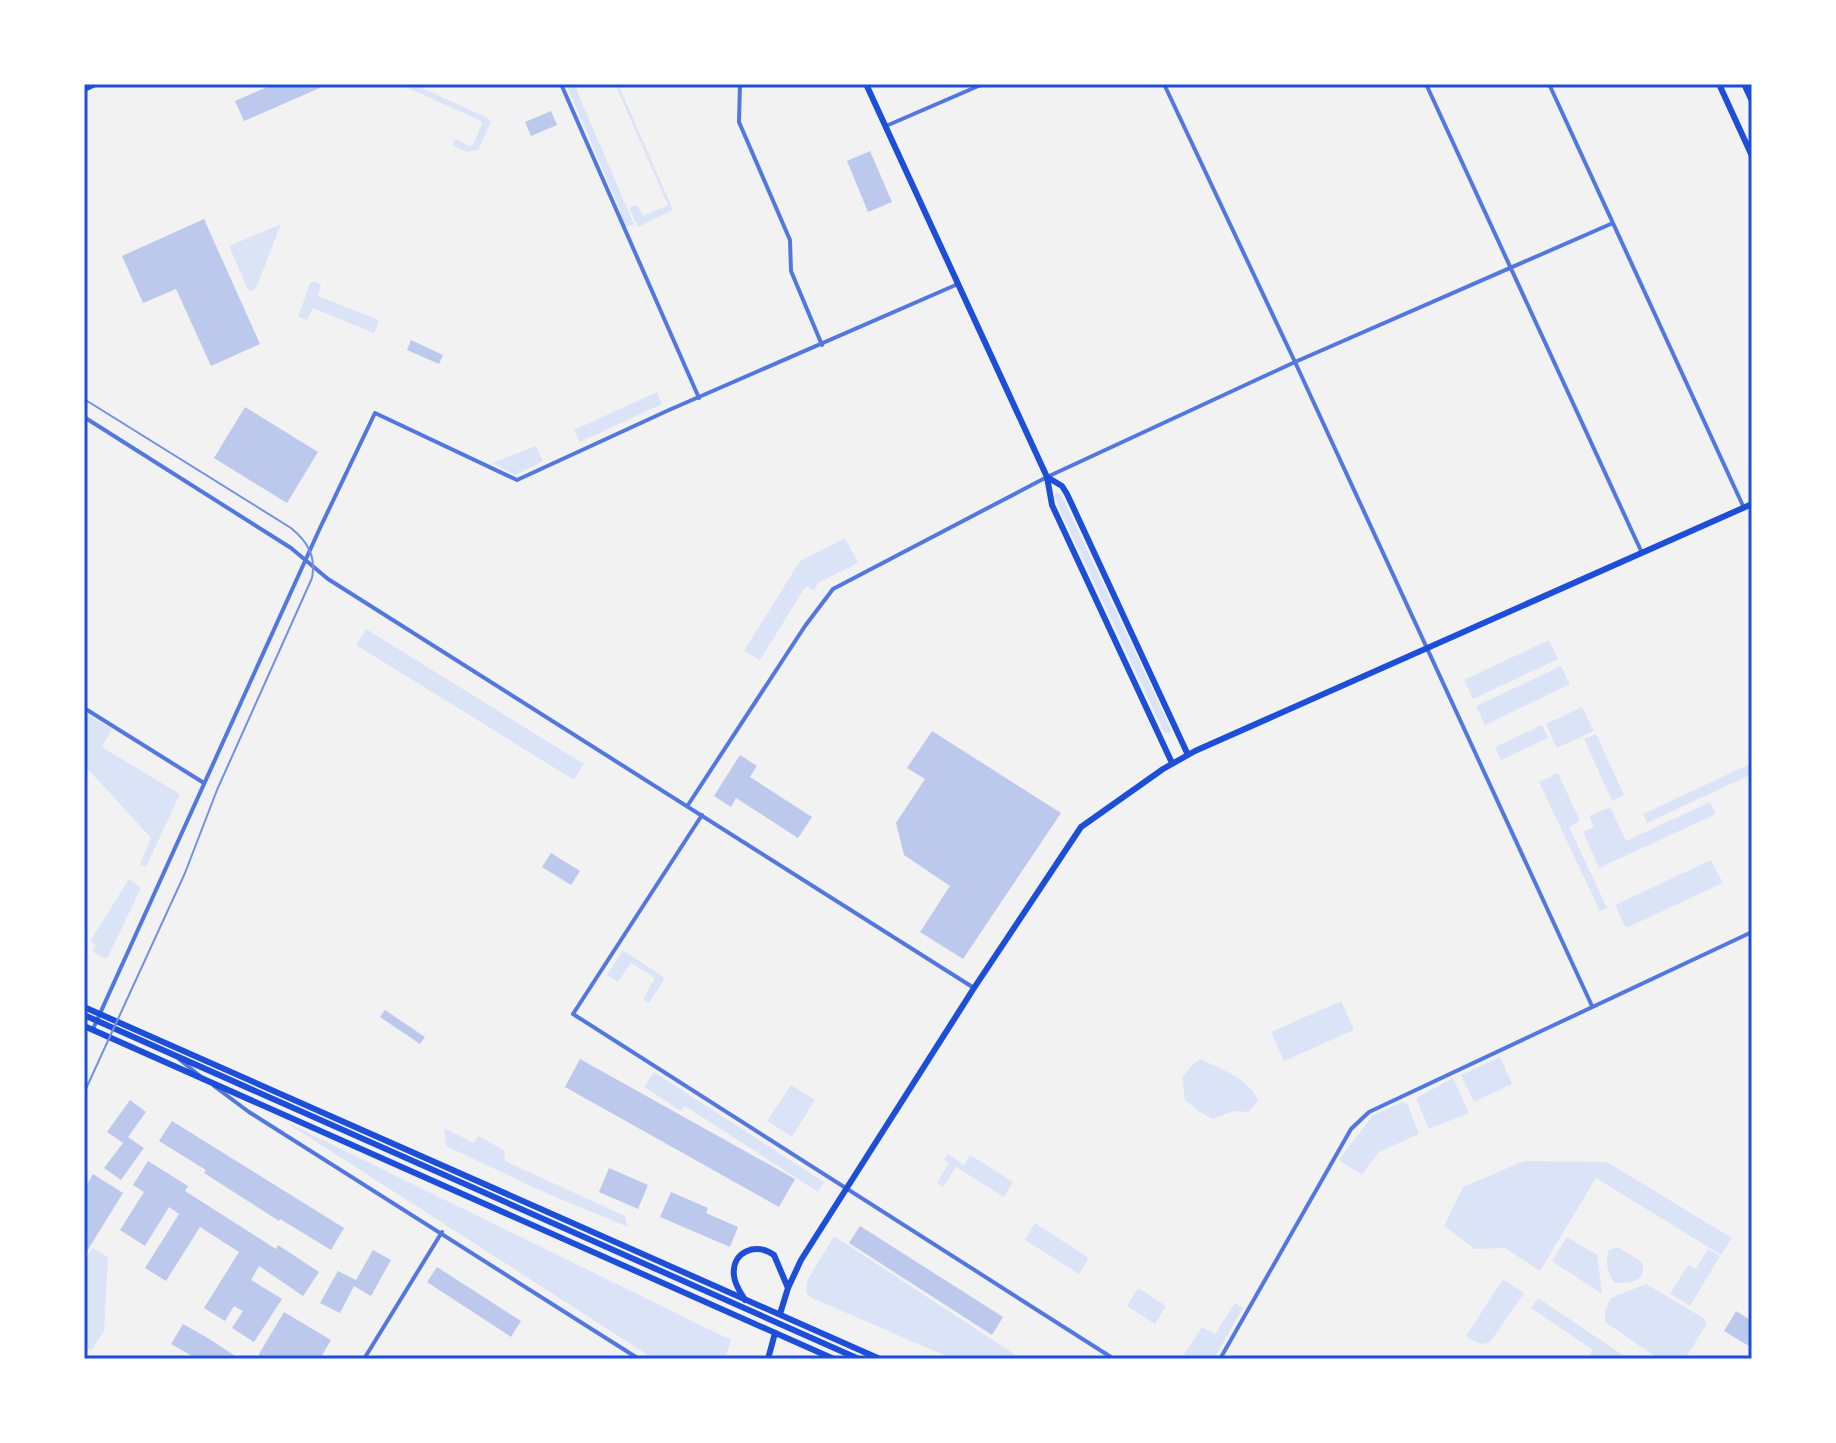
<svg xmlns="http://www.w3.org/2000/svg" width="1836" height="1443" font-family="Commissioner,sans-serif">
	<rect width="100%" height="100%" fill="#f2f2f2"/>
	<path fill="#dbe4f7" d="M405,84H413L488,118L491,122L478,150L467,152L452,145L455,139L469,146L473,145L482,124L481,121L404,86Z
		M566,84H574L634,224L624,228L618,212L620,210Z
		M615,84H618L673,210L638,227L629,208L637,205L643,216L668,205Z
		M281,224L257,286L253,291L248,290L229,246Z
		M314,281L321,285L318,296L379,320L374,333L313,308L307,320L298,317L310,283Z
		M657,392L662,404L580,442L574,430Z
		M536,446L543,461L515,475L492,463Z
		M1056,492L1061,494L1171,729L1170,734L1164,732L1054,497Z
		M845,538L858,563L818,583L814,591L806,586L760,660L744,651L800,561Z
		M366,629L584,764L574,780L356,645Z
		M1549,640L1558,659L1473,699L1464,680Z
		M1561,666L1570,684L1485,725L1476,706Z
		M1582,707L1594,731L1557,748L1546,724Z
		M84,712L112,729L102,747L180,794L146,867L140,864L151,838L84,765Z
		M1542,725L1548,738L1501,760L1495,747Z
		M1596,734L1624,795L1612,801L1584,739Z
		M1752,763V774L1647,823L1643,814Z
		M1558,773L1580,821L1569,827L1607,908L1600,911L1539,782Z
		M1710,802L1716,814L1599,868L1583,832L1594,827L1589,816L1610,807L1626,841Z
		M1711,860L1723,883L1626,928L1615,905Z
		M129,879L141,888L107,959L93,952L96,945L90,941Z
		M623,950L665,978L649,1003L643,999L655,978L631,963L618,982L607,975Z
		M1341,1001L1354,1030L1284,1061L1271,1032Z
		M1500,1057L1512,1084L1474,1102L1461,1075Z
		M1201,1059C1223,1071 1248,1077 1258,1101L1249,1112L1234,1111L1213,1119L1198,1111L1185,1100L1182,1078L1192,1065Z
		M654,1072L824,1182L818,1192L685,1106L681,1111L644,1087Z
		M1453,1078L1469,1113L1429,1129L1416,1098Z
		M791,1085L815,1100L792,1137L767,1121Z
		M1402,1102L1408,1105L1419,1134L1379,1152L1362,1175L1339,1160L1372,1116Z
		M284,1121L731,1340L725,1359H654Z
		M444,1128L474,1143L478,1136L504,1150L505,1161L625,1216L628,1227L546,1193L446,1146Z
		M948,1154L964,1165L970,1155L1013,1182L1004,1197L956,1167L943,1187L937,1183L949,1163L944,1160Z
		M1524,1161L1607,1162L1732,1238L1721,1255L1596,1178L1540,1271L1505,1248L1475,1249L1444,1226L1463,1187Z
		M1035,1223L1089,1258L1079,1274L1025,1240Z
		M834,1236L1022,1359H953L812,1298L806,1293L808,1279Z
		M1567,1237L1597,1255L1602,1294L1552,1261Z
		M1618,1247L1642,1262C1648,1282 1630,1283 1614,1283C1608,1271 1604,1263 1609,1250Z
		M92,1248L108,1257L104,1331L91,1351L84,1346V1263Z
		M1708,1249L1720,1256L1690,1306L1670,1294L1688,1265L1696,1269Z
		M1503,1279L1524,1293L1491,1341C1481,1347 1475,1342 1466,1336Z
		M1646,1284L1705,1319L1706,1325L1685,1359H1659L1605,1322V1310L1611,1298Z
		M1138,1288L1166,1306L1155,1324L1127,1306Z
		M1538,1298L1629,1359H1587L1593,1350L1531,1308Z
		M1235,1303L1243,1308L1214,1359H1181L1202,1327L1215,1334Z"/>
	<path fill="#bdc9ec" d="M274,84H320L322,87L244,121L235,101Z
		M551,111L557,125L531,136L525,122Z
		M870,151L892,202L868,212L847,161Z
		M204,219L260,344L211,366L176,289L143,303L122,256Z
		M411,340L443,355L439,364L407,350Z
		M245,407L318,452L287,503L214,458Z
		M932,731L1061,813L963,959L920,932L950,886L904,855L896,823L925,779L907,768Z
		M740,755L757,766L750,777L812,817L798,838L736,798L731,807L714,796Z
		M551,853L580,871L571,885L542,867Z
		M385,1010L425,1037L420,1044L380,1017Z
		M580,1059L795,1179L779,1207L565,1087Z
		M130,1100L146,1112L128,1137L144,1148L121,1180L104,1168L123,1143L107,1132Z
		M172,1121L344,1228L331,1250L280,1219L279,1221L204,1173L206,1170L159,1141Z
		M148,1161L188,1186L185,1191L276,1249L278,1245L319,1272L303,1296L259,1266L251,1280L282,1299L254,1342L232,1328L243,1311L234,1306L225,1321L204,1308L239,1252L200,1227L166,1281L145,1268L179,1214L169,1207L145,1246L120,1230L144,1192L133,1185Z
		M609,1168L648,1185L638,1209L599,1192Z
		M93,1174L123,1193L84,1256V1190Z
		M671,1192L708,1208L706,1213L738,1227L730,1247L660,1217Z
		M860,1226L1003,1317L992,1335L849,1243Z
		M373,1250L391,1260L371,1296L354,1286L340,1313L320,1303L338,1271L356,1280Z
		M437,1267L521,1321L511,1337L427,1282Z
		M1736,1311L1752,1321V1348L1724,1331Z
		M284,1312L331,1340L320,1359H256Z
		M183,1324L206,1337L240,1359H197L171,1344Z"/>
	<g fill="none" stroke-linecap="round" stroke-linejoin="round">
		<path stroke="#5277de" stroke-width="4" d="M561,84L699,398
			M740,84L739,122L790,240L791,271L822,345
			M1164,84L1295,362L1592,1006
			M1426,84L1642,553
			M1549,84L1744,508
			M886,126L983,84
			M84,417L291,548L328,579L974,988
			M84,708L204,783
			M688,805L805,626L833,589L1047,477L1295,362L1613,223
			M702,815L573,1014L1114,1359
			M93,1029L320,528L375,413L517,480L669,410L958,284
			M179,1059L200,1076
			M214,1086L249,1112L639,1359
			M364,1359L442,1232
			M1220,1359L1351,1129L1369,1112L1752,932"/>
		<path stroke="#1d4ed8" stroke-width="6" d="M866,84L1047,477L1052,505L1172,763
			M1047,477L1062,486L1067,494L1188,755
			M745,1300C740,1292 735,1285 734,1276C731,1251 757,1242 774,1255L788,1288
			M780,1314L788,1288L801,1260L974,988L1081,827L1163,769L1195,751L1752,504
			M768,1359L775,1333"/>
		<path stroke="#1d4ed8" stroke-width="6" d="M1719,84L1752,156
			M1744,84L1752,101
			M84,89L95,84
			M84,1007L880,1359
			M84,1015L859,1359
			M84,1026L834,1359"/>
		<path stroke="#7290e2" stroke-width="2" d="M84,399L291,528C308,542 316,556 312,578L217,790L185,873L84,1093"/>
	</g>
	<rect width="1836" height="1443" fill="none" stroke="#ffffff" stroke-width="172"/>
	<rect x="86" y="86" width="1664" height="1271" fill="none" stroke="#1d4ed8" stroke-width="3"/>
</svg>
